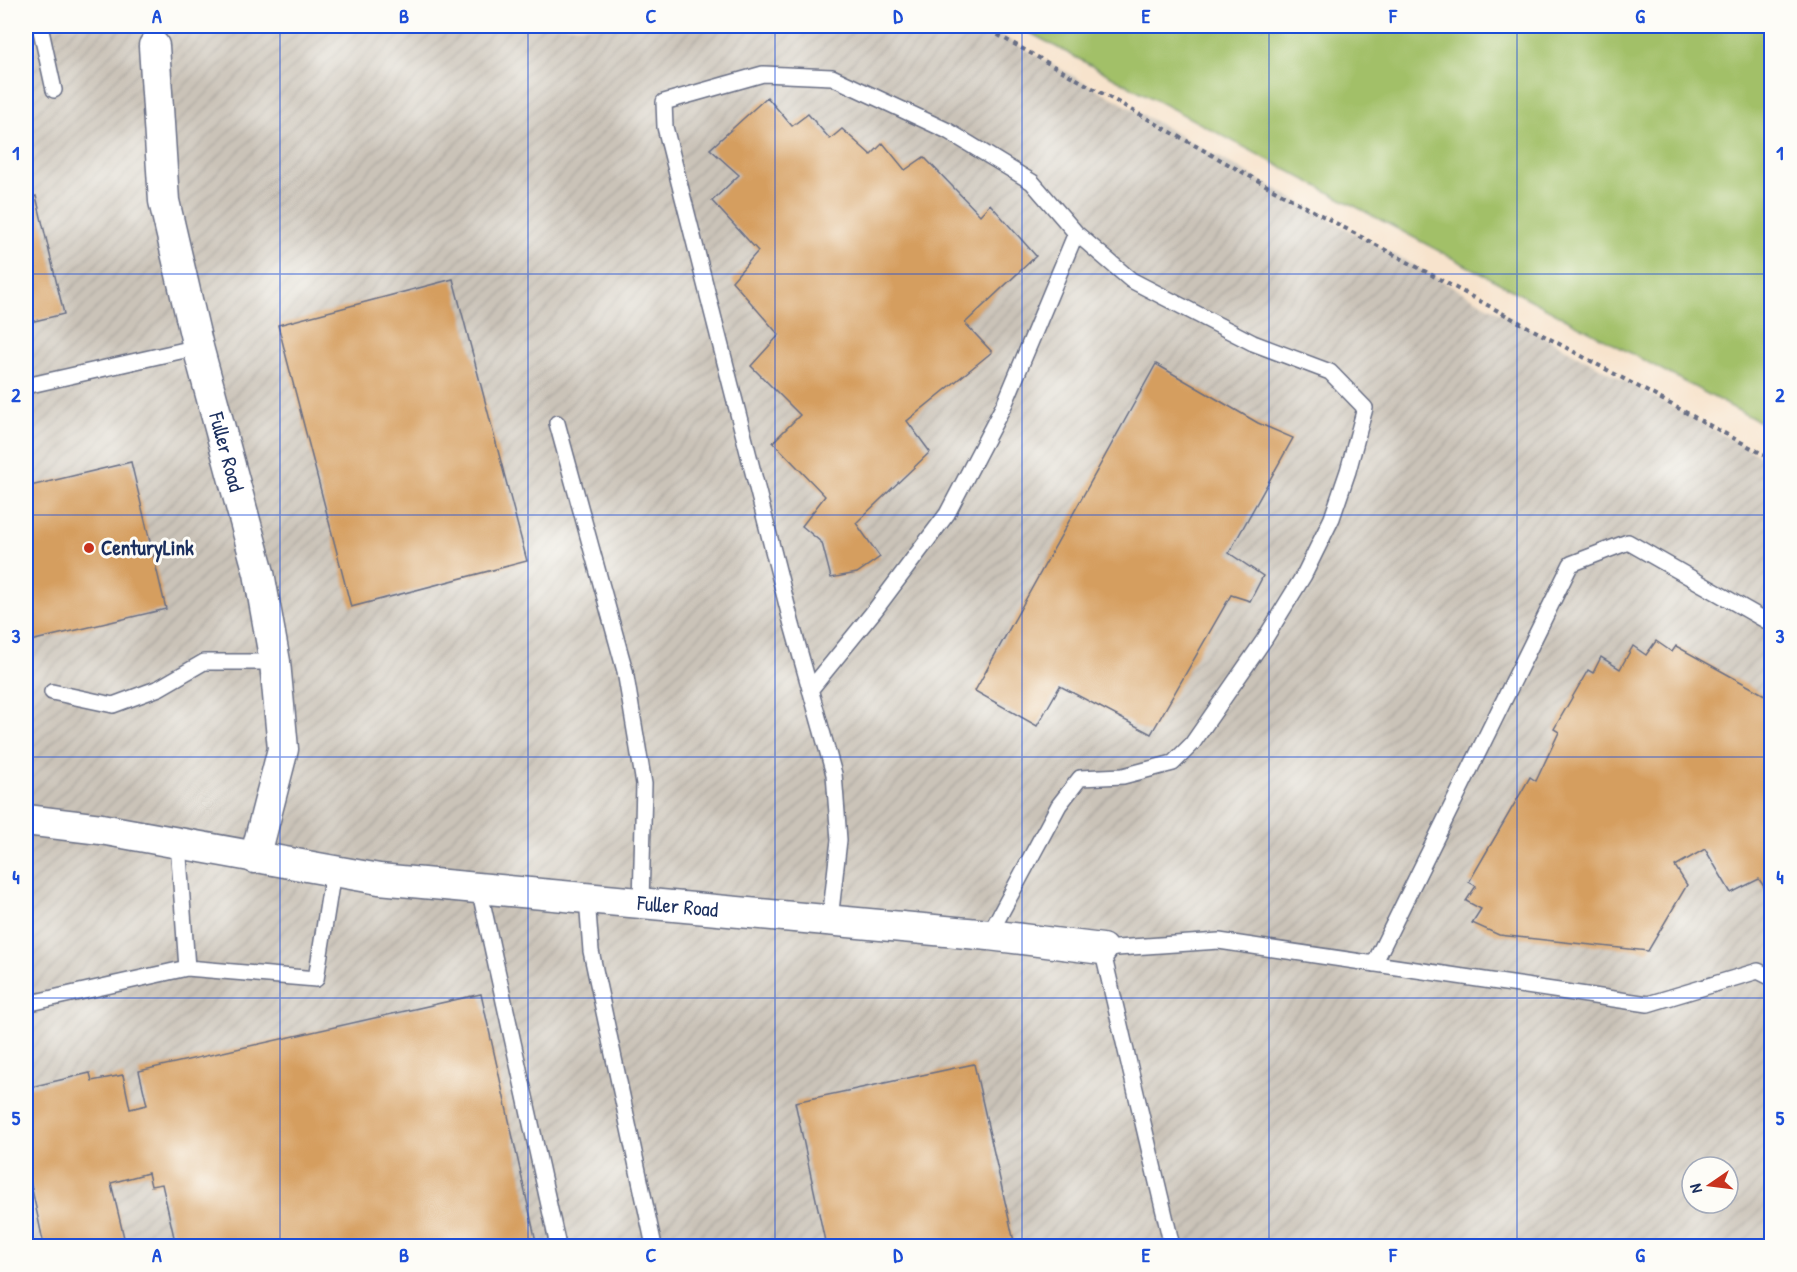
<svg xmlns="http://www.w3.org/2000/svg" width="1797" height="1272" font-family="'Patrick Hand',sans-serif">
	<defs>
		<pattern id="industrial-furrows" width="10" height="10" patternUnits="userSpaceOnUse" patternTransform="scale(1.5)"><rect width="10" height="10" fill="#cac3b8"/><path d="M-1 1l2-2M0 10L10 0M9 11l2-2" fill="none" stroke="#ada8a1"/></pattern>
	</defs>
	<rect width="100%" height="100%" fill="#fdfcf7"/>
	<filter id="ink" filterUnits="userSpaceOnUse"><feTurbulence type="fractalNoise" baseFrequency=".0167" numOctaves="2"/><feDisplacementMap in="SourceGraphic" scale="12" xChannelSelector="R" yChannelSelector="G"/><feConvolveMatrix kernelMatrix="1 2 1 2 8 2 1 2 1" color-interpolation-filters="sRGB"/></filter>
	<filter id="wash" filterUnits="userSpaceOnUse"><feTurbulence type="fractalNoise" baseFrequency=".008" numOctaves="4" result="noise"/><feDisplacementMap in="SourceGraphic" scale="24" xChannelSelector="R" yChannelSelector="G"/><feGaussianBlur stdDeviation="1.35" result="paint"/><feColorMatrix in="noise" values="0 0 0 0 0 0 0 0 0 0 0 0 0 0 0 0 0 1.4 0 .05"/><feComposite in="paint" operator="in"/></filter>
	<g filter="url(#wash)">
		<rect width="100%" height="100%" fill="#f7e3cc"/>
		<path fill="url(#industrial-furrows)" fill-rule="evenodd" d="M26,26H984L1349,230L1771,461V1246H26ZM1692,1167H1728V1203H1692Z"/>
		<path fill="#a2c068" stroke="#5e7863" stroke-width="1.5" d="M1017,26H1771V428Z"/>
		<g id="blocks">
			<path fill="#d59e5f" d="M767,97L792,126L808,114L830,139L842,129L871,155L883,143L905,170L924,157L980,215L990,204L1036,256L965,323L992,352L907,421L930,452L856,523L880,557L857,573L831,578L822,543L802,526L825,496L773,442L800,415L751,366L779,335L732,281L758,251L712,201L739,175L710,149Z
				M36,196L64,314L26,323V199Z
				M453,279L527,561L351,607L278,325Z
				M1156,364L1258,423L1293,438L1229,553L1263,576L1250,601L1231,595L1151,734L1060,686L1037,726L975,691Z
				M131,462L166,609L26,642V487Z
				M1656,641L1672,652L1676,646L1772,699V899L1759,879L1731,893L1705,849L1675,866L1687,885L1648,951L1499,935L1472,923L1481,909L1466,901L1476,886L1469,882L1530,777L1536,781L1559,732L1554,729L1588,670L1593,673L1601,657L1620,669L1633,646L1646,655Z
				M481,994L537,1246H176L162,1184L151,1186L148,1173L111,1183L126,1246H44L26,1161V1088L90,1073L92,1081L123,1075L130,1109L147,1105L139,1071Z
				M974,1064L1015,1246H826L795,1102Z"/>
		</g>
	</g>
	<g filter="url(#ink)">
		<use href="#blocks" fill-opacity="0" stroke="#686e84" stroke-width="1.5"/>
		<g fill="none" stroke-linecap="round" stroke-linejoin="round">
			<g stroke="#686e84" stroke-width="18">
				<path id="service" d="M40,26L54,90
					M26,386L198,347
					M557,423L625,671L644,784L641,903
					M810,690L875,610L947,514L1005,403L1076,233
					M52,692L113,705L159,688L204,662H275
					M178,843L187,968
					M479,888L558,1246
					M587,898L591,951L654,1246
					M830,920L839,840L834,774L792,625L665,127L664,102L763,74L832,77L948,131L1032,182L1076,233L1131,280L1253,343L1330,372L1365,408L1348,471L1332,518L1304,575L1264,640L1192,744L1173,763L1123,776L1080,778L1059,805L989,935
					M1374,964L1571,564L1628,542L1772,624
					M26,1004L187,968L316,979L333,872
					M1172,1246L1102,949L1219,941L1648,1004L1758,971L1772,978"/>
			</g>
			<g stroke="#686e84" stroke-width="33">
				<g id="minor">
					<path id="s1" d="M154,46L164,201L198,347L259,573L275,662L283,749L255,858"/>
					<path id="s2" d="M26,820L101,829L379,879L989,935L1102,949"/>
				</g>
			</g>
			<path stroke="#686e84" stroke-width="4" stroke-dasharray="4.5 4.5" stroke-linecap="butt" d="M982,26L1269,187L1772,459"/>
			<use href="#service" stroke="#fff" stroke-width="15"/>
			<use href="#minor" stroke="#fff" stroke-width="30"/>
		</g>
	</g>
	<path fill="none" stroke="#1d4ed8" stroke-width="1.5" stroke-opacity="0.55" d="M280,26V1246M528,26V1246M775,26V1246M1022,26V1246M1269,26V1246M1517,26V1246M26,274H1772M26,515H1772M26,757H1772M26,998H1772"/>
	<circle fill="#c8321e" stroke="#fdfcf7" stroke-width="2" cx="89" cy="548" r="6"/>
	<g text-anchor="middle" stroke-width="6" stroke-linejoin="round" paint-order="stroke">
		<g font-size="21" fill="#1b2f5e" stroke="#fdfcf7">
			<text dy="7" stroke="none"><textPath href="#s1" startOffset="414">Fuller Road</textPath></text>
			<text dy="7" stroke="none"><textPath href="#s2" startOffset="658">Fuller Road</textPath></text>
		</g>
		<g font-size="21" font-weight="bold" fill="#1b2f5e" stroke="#fdfcf7" text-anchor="start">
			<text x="101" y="555">CenturyLink</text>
		</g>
	</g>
	<rect width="1797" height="1272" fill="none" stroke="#fdfcf7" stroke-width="66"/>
	<g transform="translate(1710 1185) rotate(256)"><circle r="28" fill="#fdfcf7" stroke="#a3aaba" stroke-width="1.5"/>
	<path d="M0-4.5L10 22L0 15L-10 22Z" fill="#c8321e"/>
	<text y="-9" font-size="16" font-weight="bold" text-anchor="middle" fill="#1b2f5e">N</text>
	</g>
	<rect x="33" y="33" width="1731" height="1206" fill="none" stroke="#1d4ed8" stroke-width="2"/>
	<g font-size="20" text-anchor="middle" font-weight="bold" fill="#1d4ed8">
		<text x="157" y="23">A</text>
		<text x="404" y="23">B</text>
		<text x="651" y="23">C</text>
		<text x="898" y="23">D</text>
		<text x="1146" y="23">E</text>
		<text x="1393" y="23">F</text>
		<text x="1640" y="23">G</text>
		<text x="16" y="160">1</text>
		<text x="1780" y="160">1</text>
		<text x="16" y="402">2</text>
		<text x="1780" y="402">2</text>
		<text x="16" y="643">3</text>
		<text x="1780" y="643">3</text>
		<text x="16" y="884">4</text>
		<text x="1780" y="884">4</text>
		<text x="16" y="1125">5</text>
		<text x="1780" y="1125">5</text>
		<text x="157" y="1262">A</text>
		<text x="404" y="1262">B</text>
		<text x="651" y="1262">C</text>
		<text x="898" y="1262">D</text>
		<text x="1146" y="1262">E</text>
		<text x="1393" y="1262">F</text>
		<text x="1640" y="1262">G</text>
	</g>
</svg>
